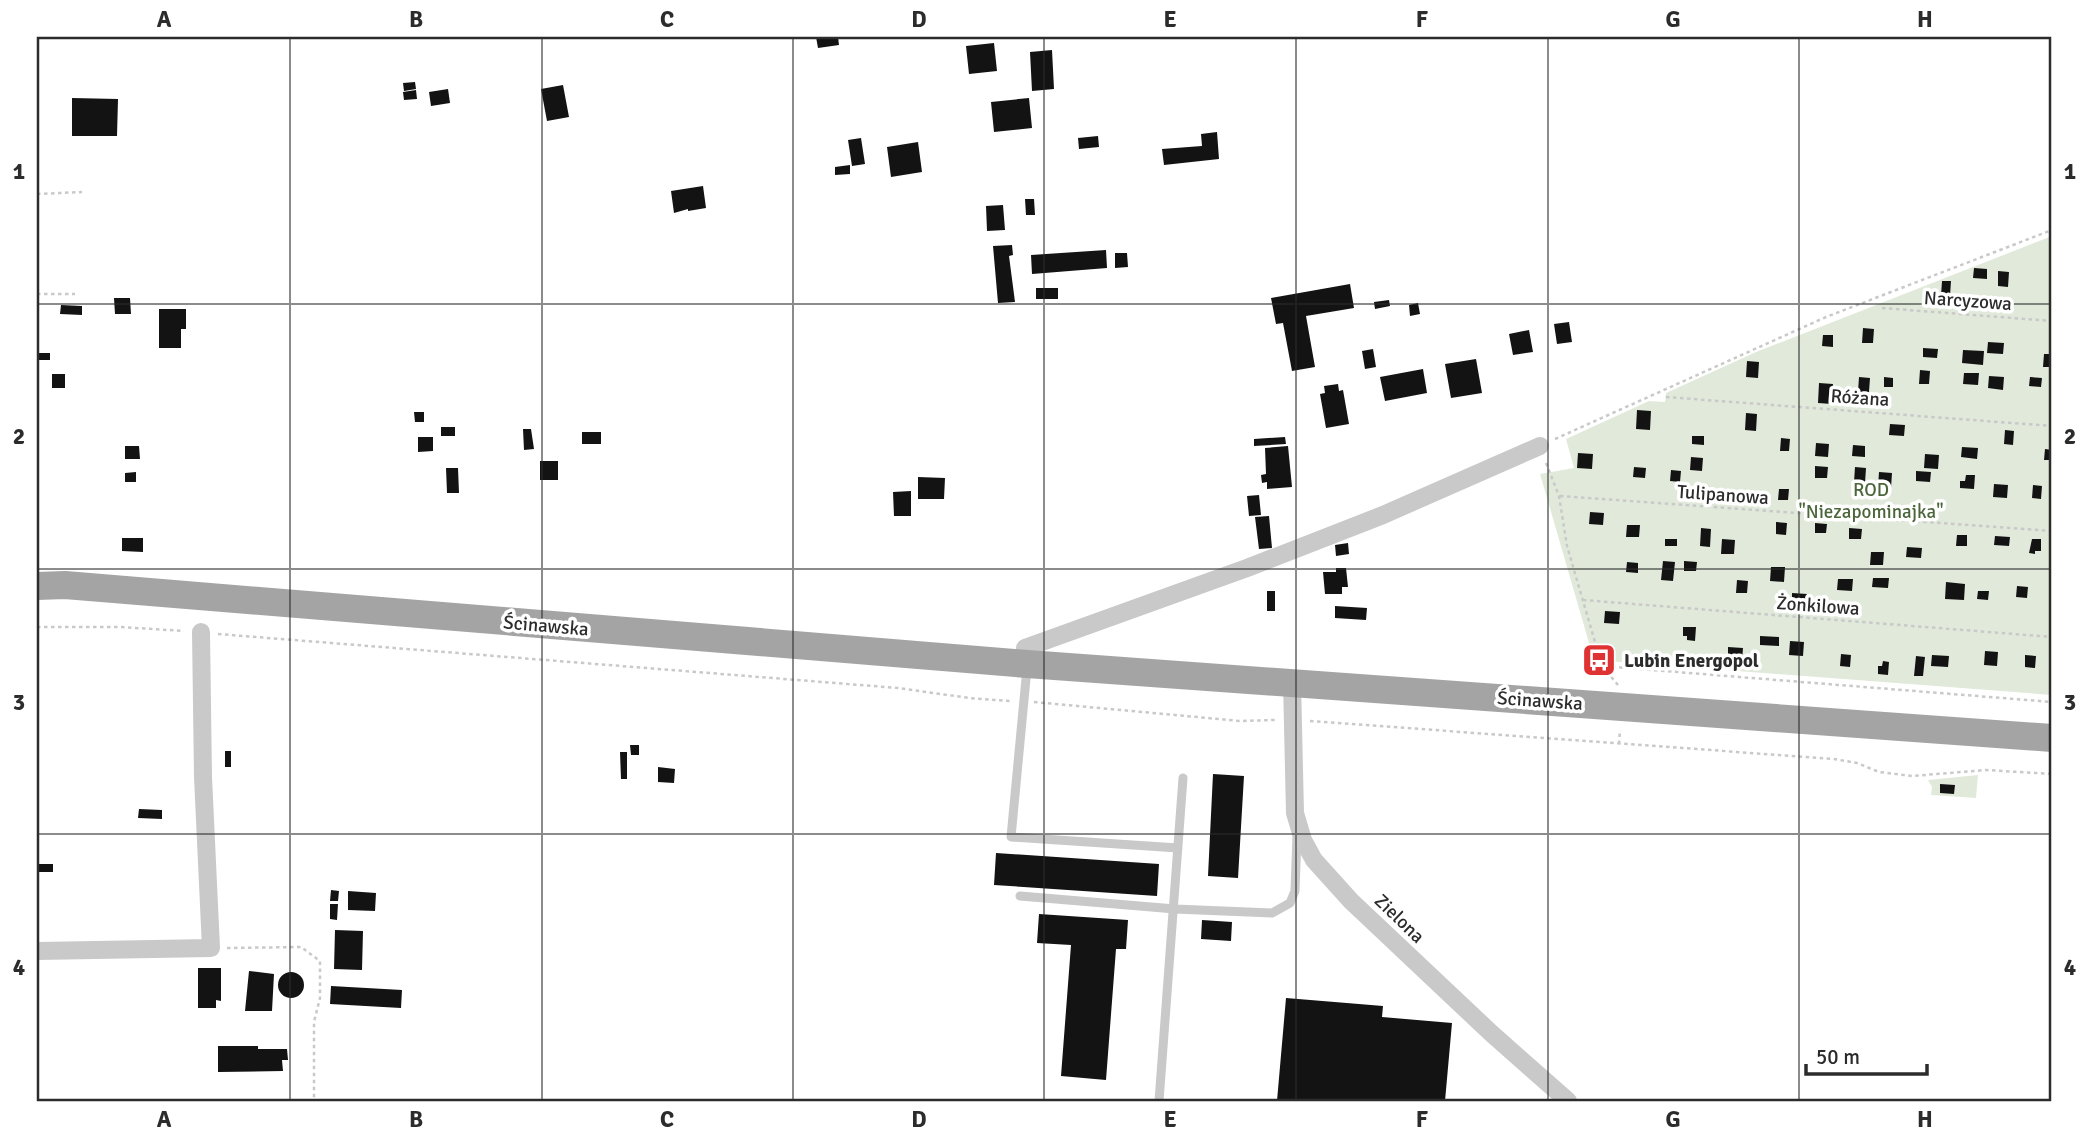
<svg xmlns="http://www.w3.org/2000/svg" width="2089" height="1138" font-family="Signika,sans-serif">
	<rect width="100%" height="100%" fill="#fff"/>
	<path fill="#e1eada" d="M2052,236V695L1594,660L1540,474L1574,468L1566,439L1649,401L1665,402L1666,393L1756,352Z
		M1978,775L1976,798L1931,795L1932,787L1928,780Z"/>
	<path fill="#131313" d="M816,37H838L839,45L818,48Z
		M994,43L997,71L969,74L966,46Z
		M1052,50L1054,89L1032,91L1030,52Z
		M415,82L416,89L404,91L403,83Z
		M563,85L569,117L547,121L541,89Z
		M448,89L450,103L431,106L429,92Z
		M416,90L417,99L404,100L403,92Z
		M72,98L118,99L117,136H72Z
		M1029,98L1032,128L994,132L991,102Z
		M1217,132L1219,159L1164,165L1162,149L1202,146L1201,134Z
		M1098,136L1099,147L1079,149L1078,138Z
		M861,138L865,164L852,166L848,140Z
		M918,142L922,172L891,177L887,147Z
		M850,165V174L835,175V167Z
		M703,186L706,208L688,211V209L674,213L671,191Z
		M1025,199H1034L1035,215H1026Z
		M1003,205L1005,230L987,231L986,206Z
		M1012,245L1013,255L1009,256L1015,302L998,303L993,246Z
		M1106,250L1107,268L1032,274L1031,255Z
		M1115,253H1127L1128,267L1115,268Z
		M1974,268L1987,269V279L1973,278Z
		M1998,271L2009,272L2008,287L1998,286Z
		M1942,281H1951L1950,296H1941Z
		M1350,284L1354,308L1306,316L1315,367L1292,371L1283,323L1276,324L1271,298Z
		M1036,288H1058V299H1036Z
		M114,298H130L131,314H115Z
		M1389,300L1390,306L1375,309L1374,302Z
		M1418,303L1420,314L1410,316L1409,305Z
		M61,305L82,306V315L60,314Z
		M159,309H186V329H181V348H159Z
		M1569,322L1572,342L1557,344L1554,324Z
		M1863,328L1874,329L1873,343H1862Z
		M1529,330L1533,352L1513,355L1509,334Z
		M1823,335H1833V347L1822,346Z
		M1988,342L2004,343L2003,354L1987,353Z
		M1923,348L1938,349L1937,358L1923,357Z
		M1373,349L1376,367L1365,369L1362,351Z
		M1963,350L1984,351L1983,365L1962,363Z
		M37,353H50V360H37Z
		M2044,354H2052V367H2043Z
		M1476,359L1482,393L1451,398L1445,364Z
		M1747,361L1759,362L1758,378L1746,377Z
		M1423,369L1427,393L1385,401L1380,377Z
		M1920,370L1930,371L1929,384H1919Z
		M1964,373H1979L1978,385L1963,384Z
		M52,374H65V388H52Z
		M1989,376L2004,377L2003,390L1988,388Z
		M1859,377L1870,378L1869,392H1858Z
		M1884,377L1893,378V387H1884Z
		M2030,377L2042,378L2041,387L2029,386Z
		M1819,383L1833,384L1832,404L1818,403Z
		M1338,384L1339,391L1343,390L1349,424L1326,428L1320,394L1325,393L1324,386Z
		M1637,410L1651,411L1650,430L1636,429Z
		M414,412H424V422H415Z
		M1746,413L1757,414L1756,431L1745,430Z
		M1890,424L1905,425L1904,436L1889,435Z
		M441,427H455V436H441Z
		M523,429H531L534,449L524,450Z
		M2005,430L2014,431L2013,445L2004,444Z
		M582,432H601V444H582Z
		M1692,436H1704V445L1692,444Z
		M418,437H433V451L418,452Z
		M1285,437L1286,444L1254,446V439Z
		M1781,438L1790,439L1789,451H1780Z
		M1816,443L1829,444L1828,457L1815,456Z
		M1853,445L1865,446V457L1852,456Z
		M125,446H139L140,459H125Z
		M1288,446L1292,487L1267,489V482L1262,483L1261,475L1266,474L1265,448Z
		M1962,447L1978,448L1977,459L1961,457Z
		M2045,449L2052,450V460H2044Z
		M1578,453L1593,454L1592,469L1577,468Z
		M1925,454L1939,455L1938,469L1924,468Z
		M1691,457L1703,458L1702,471L1690,470Z
		M540,461H558V480H540Z
		M1815,466L1828,467L1827,478H1815Z
		M1634,467L1646,468L1645,478L1633,477Z
		M1855,467L1866,468L1865,483L1854,482Z
		M446,468H458L459,493H447Z
		M1671,470L1681,471L1680,482L1670,481Z
		M1916,471L1931,472L1930,482L1916,481Z
		M136,472V482H125V473Z
		M1879,472L1892,473L1891,488L1878,487Z
		M1966,475H1975L1974,489L1960,488V481H1965Z
		M918,477L945,478L944,499H918Z
		M1994,484L2008,485L2007,498L1993,497Z
		M2033,485L2042,486L2041,499L2032,498Z
		M1779,489H1789L1788,500H1778Z
		M911,491V516H894L893,492Z
		M1259,495L1261,515L1249,516L1247,496Z
		M1590,512L1604,513L1603,525L1589,524Z
		M1269,516L1272,548L1259,549L1255,517Z
		M1776,522L1787,523L1786,535L1776,534Z
		M1815,523L1827,524L1826,533H1815Z
		M1627,525H1640L1639,537H1626Z
		M1701,528L1711,529L1710,547L1700,546Z
		M1849,528L1862,529L1861,539H1849Z
		M1957,535H1967V546H1956Z
		M1995,536L2010,537L2009,546L1994,545Z
		M122,538H143V552L122,551Z
		M1665,539H1677V546H1665Z
		M1722,539L1735,540L1734,554H1721Z
		M2032,539H2041V551H2035V554L2029,553Z
		M1348,543L1349,554L1336,556L1335,545Z
		M1907,547L1922,548L1921,558L1906,557Z
		M1871,552H1884L1883,565H1870Z
		M1663,561L1675,562L1673,581L1661,580Z
		M1684,561L1697,562L1696,571H1684Z
		M1627,562L1638,563V573L1626,572Z
		M1771,567H1785L1784,582L1770,581Z
		M1336,568H1346L1348,587H1342V594H1325L1323,572H1336Z
		M1873,578H1889L1888,588L1872,587Z
		M1838,579H1853L1852,591L1837,590Z
		M1737,580L1748,581L1747,593H1736Z
		M1946,582L1965,584L1964,600L1945,599Z
		M2017,586L2028,587L2027,598L2016,597Z
		M1267,591H1275V611H1267Z
		M1978,591H1989L1988,600L1977,599Z
		M1792,593L1807,594V608L1792,607Z
		M1335,606L1367,608L1366,620L1335,618Z
		M1605,611L1620,612L1619,624L1604,623Z
		M1683,627H1696L1695,641L1687,640V636H1683Z
		M1760,636L1779,637V646L1760,645Z
		M1790,641L1804,642L1803,656L1789,655Z
		M1728,647L1743,648L1742,661L1728,660Z
		M1985,651L1998,652L1997,666L1984,665Z
		M1841,654L1851,655L1850,667L1840,666Z
		M1932,655L1949,656L1948,667L1931,666Z
		M2025,655L2036,656L2035,668L2025,667Z
		M1916,656L1925,657L1923,676H1914Z
		M1883,661L1889,662L1888,675L1878,674V666H1882Z
		M630,745H639V755H631Z
		M225,751H231V767H225Z
		M620,752H627V779H621Z
		M658,767L675,769L674,783L658,782Z
		M1213,774L1244,776L1238,878L1208,876Z
		M1940,784L1955,785L1954,794L1940,793Z
		M139,809L162,810V819L138,818Z
		M996,853L1159,864L1157,896L994,885Z
		M39,864H53V872H39Z
		M331,890L339,891L338,901H330Z
		M348,891L376,893L375,911L348,910Z
		M330,904H338L337,920L330,919Z
		M1039,914L1128,920L1126,949H1116L1106,1080L1061,1076L1071,945L1037,943Z
		M1202,920L1232,922L1231,941L1201,939Z
		M335,930L363,931L362,970L334,969Z
		M198,968H221V1001L216,1000V1008H198Z
		M249,971L274,974L272,1011H245Z
		M278 985a13 13 0 1 1 26 0a13 13 0 1 1-26 0Z
		M331,986L402,990L401,1008L330,1004Z
		M1286,998L1383,1006L1382,1017L1452,1023L1445,1101H1277Z
		M218,1046H258V1049H287L288,1060H282L283,1071L218,1072Z"/>
	<g fill="none" stroke-linecap="round" stroke-linejoin="round">
		<path stroke="#c9c9c9" stroke-width="2.5" stroke-dasharray="3.5 3.5" stroke-linecap="butt" d="M37,194L82,192
			M37,294H75
			M1882,308L2052,321
			M1666,397L2052,426
			M1555,439L1826,317L2052,230
			M1546,463L1559,496L1567,546L1602,666
			M1560,496L2052,531
			M1583,600L2052,637
			M37,627H120L184,631
			M218,634L898,688L969,698L1010,701
			M1618,685L1602,666L2052,702
			M1034,702L1240,721L1275,720
			M1310,721L1834,759L1857,763L1879,772L1912,776L1986,770L2052,774
			M1619,744L1620,730
			M227,948L301,947L320,961V998L314,1022V1101"/>
		<path stroke="#c9c9c9" stroke-width="9" d="M1027,668L1011,837L1178,848
			M1020,896L1175,909L1272,913L1290,903L1295,891L1297,835
			M1159,1101L1183,778"/>
		<path stroke="#c9c9c9" stroke-width="18" d="M1025,648L1247,568L1383,515L1540,446
			M1292,682L1295,813L1303,840L1314,860L1351,901L1491,1033L1568,1101
			M37,951L211,948L203,777L201,632"/>
		<path stroke="#a4a4a4" stroke-width="28" d="M37,586L65,585L1027,664L2052,738"/>
	</g>
	<path fill="none" stroke="#2c2c2c" stroke-width="2" stroke-opacity="0.55" d="M290,37V1101M542,37V1101M793,37V1101M1044,37V1101M1296,37V1101M1548,37V1101M1799,37V1101M37,304H2052M37,569H2052M37,834H2052"/>
	<defs>
		<g id="bus-square" transform="scale(1.75)"><rect x="-9" y="-9" width="18" height="18" rx="4" fill="#df3233" stroke="#fff"/><path d="M-5-6H5V4H4V6H2V4H-2V6H-4V4H-5ZM-3.5-4V0h7V-4ZM-3.5 1.2v1.5H-2V1.2ZM2 1.2v1.5H3.5V1.2Z" fill="#fff"/></g>
	</defs>
	<g fill-rule="evenodd">
		<use href="#bus-square" x="1599" y="660"/>
	</g>
	<g text-anchor="middle" stroke-width="7" stroke-linejoin="round" paint-order="stroke">
		<g font-size="19" fill="#2c2c2c" stroke="#fff">
			<text transform="translate(1968 300) rotate(4)" y="7">Narcyzowa</text>
			<text transform="translate(1860 397) rotate(4)" y="7">Różana</text>
			<text transform="translate(1723 494) rotate(4)" y="7">Tulipanowa</text>
			<text transform="translate(1818 605) rotate(4)" y="7">Żonkilowa</text>
			<text transform="translate(546 625) rotate(5)" y="7">Ścinawska</text>
			<text transform="translate(1540 700) rotate(4)" y="7">Ścinawska</text>
			<text transform="translate(1400 918) rotate(44)" y="7">Zielona</text>
		</g>
		<g font-size="19" fill="#4c663b" stroke="#fff">
			<text x="1871" y="496">ROD<tspan x="1871" dy="22">"Niezapominajka"</tspan></text>
		</g>
		<g font-size="19" font-weight="bold" fill="#2c2c2c" stroke="#fff" text-anchor="start">
			<text x="1624" y="667">Lubin Energopol</text>
		</g>
	</g>
	<rect width="2089" height="1138" fill="none" stroke="#ffffff" stroke-width="77"/>
	<path d="M1806 1064v10h121v-10" fill="none" stroke="#2c2c2c" stroke-width="3.5"/>
	<text x="1816" y="1064" font-size="21" fill="#2c2c2c" stroke="#ffffff" stroke-width="5" paint-order="stroke">50 m</text>
	<rect x="38" y="38" width="2012" height="1062" fill="none" stroke="#2c2c2c" stroke-width="2.5"/>
	<g font-size="23" text-anchor="middle" font-weight="bold" fill="#2c2c2c">
		<text x="164" y="27">A</text>
		<text x="416" y="27">B</text>
		<text x="667" y="27">C</text>
		<text x="919" y="27">D</text>
		<text x="1170" y="27">E</text>
		<text x="1422" y="27">F</text>
		<text x="1673" y="27">G</text>
		<text x="1925" y="27">H</text>
		<text x="19" y="179">1</text>
		<text x="2070" y="179">1</text>
		<text x="19" y="444">2</text>
		<text x="2070" y="444">2</text>
		<text x="19" y="710">3</text>
		<text x="2070" y="710">3</text>
		<text x="19" y="975">4</text>
		<text x="2070" y="975">4</text>
		<text x="164" y="1127">A</text>
		<text x="416" y="1127">B</text>
		<text x="667" y="1127">C</text>
		<text x="919" y="1127">D</text>
		<text x="1170" y="1127">E</text>
		<text x="1422" y="1127">F</text>
		<text x="1673" y="1127">G</text>
		<text x="1925" y="1127">H</text>
	</g>
</svg>
